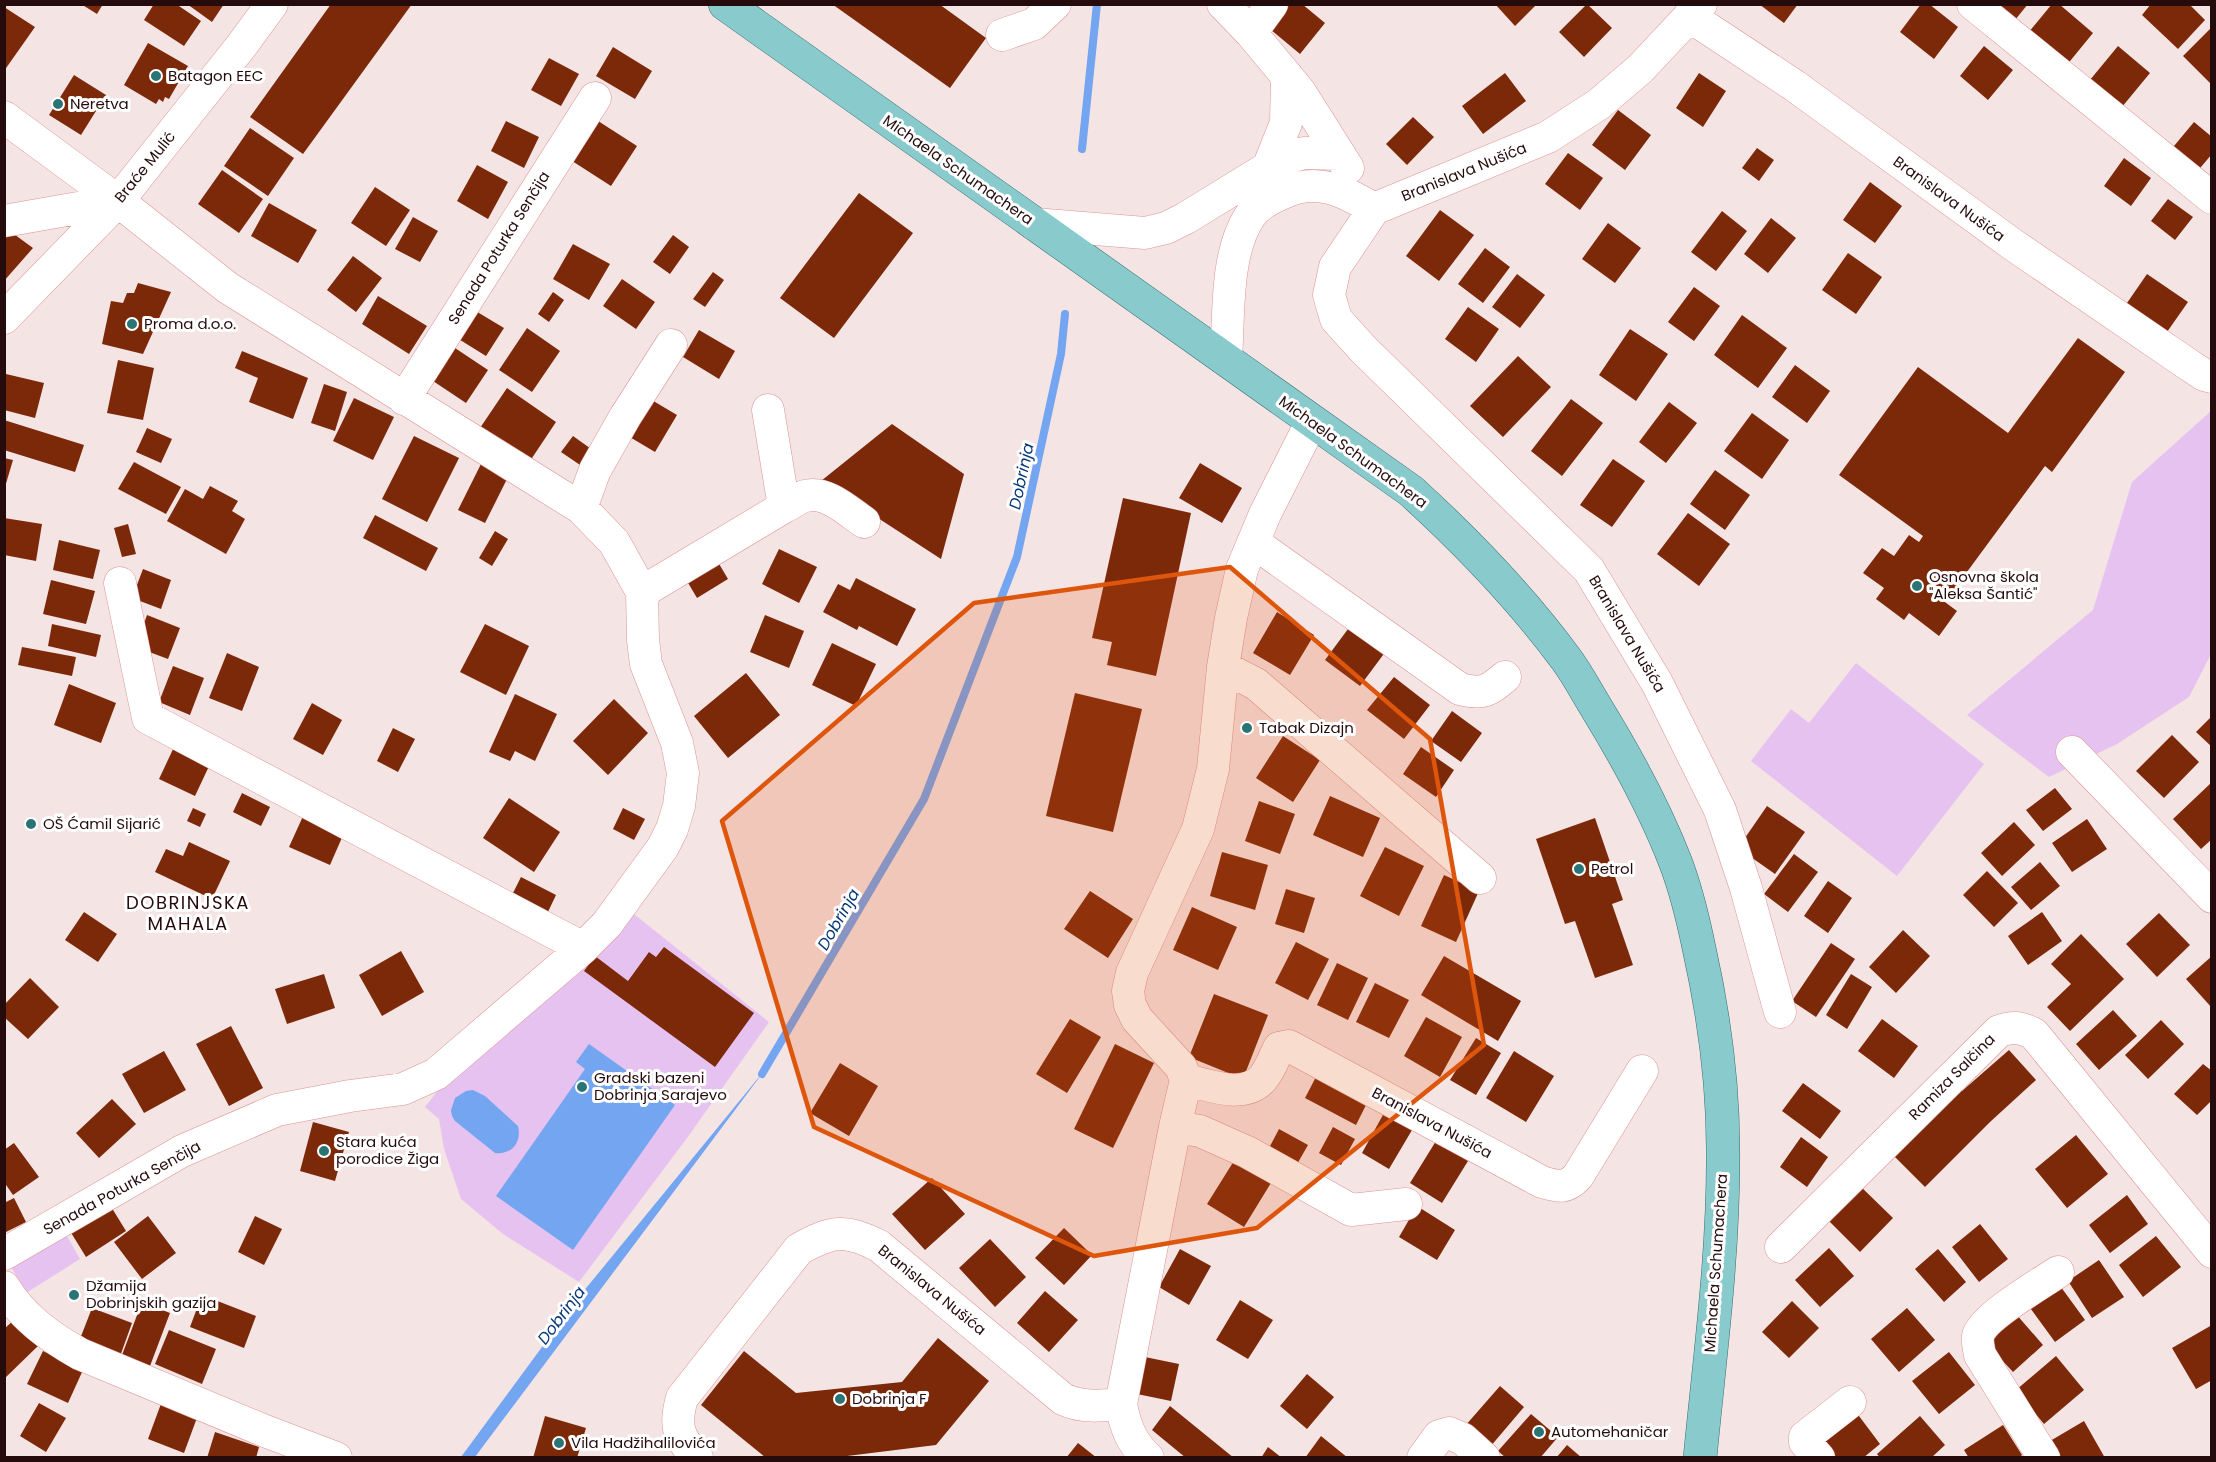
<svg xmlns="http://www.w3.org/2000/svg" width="2216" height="1462" font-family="Poppins,sans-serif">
	<rect width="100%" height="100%" fill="#f5e4e4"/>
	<path fill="#e6c2f1" d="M2211,411V654L2189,697L2117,744L2049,777L1967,715L2093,610L2132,482Z
		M1856,663L1984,764L1897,876L1751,761L1791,709L1809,723Z
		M634,914L769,1022L690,1134L579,1282L503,1234L461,1199L444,1149L439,1119L425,1107L457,1066L482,1056Z
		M63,1229L80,1259L26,1293L8,1261Z"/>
	<path fill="#73a5f0" d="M589,1044L675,1105L573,1250L496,1196L585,1069L576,1062Z
		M768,1066L475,1457H461L578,1298Z
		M473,1090L485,1096L518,1126C522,1142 512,1155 495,1153L455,1121L452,1116L451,1110L455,1098L466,1091Z"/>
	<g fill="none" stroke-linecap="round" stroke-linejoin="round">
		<path stroke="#73a5f0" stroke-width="8" d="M1082,149L1097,4
			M762,1074L924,799L1017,557L1061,354L1065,314"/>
	</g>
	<path fill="#7c290a" d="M81,4H103L97,14Z
		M154,4H176L201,21L184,46L144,20Z
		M187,4H224L212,22Z
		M331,4H412L303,154L250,117Z
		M832,4H939L986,38L950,88Z
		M1280,4H1302L1325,23L1300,54L1264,24Z
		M1495,4H1537L1515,26Z
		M1587,4L1612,28L1584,57L1559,32Z
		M1759,4H1798L1784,23Z
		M1921,4H1929L1958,27L1934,59L1900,32Z
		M1997,4H2028L2015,20Z
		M2052,4H2059L2093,33L2066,66L2028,33Z
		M2151,4H2189L2205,20L2178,49L2142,15Z
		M4,7L35,27L4,71Z
		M2212,27V85L2183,56Z
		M148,43L188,66L169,99L165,97L163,102L159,99L156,104L124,85Z
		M1984,46L2013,70L1988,100L1960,76Z
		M2118,46L2150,73L2117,113L2085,86Z
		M613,47L652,71L635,99L596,76Z
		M549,58L579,74L561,106L531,90Z
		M1505,73L1526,101L1483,134L1462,106Z
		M1699,73L1726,91L1703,127L1676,108Z
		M74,75L106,95L81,135L49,115Z
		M1618,110L1651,135L1625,170L1592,145Z
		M1413,117L1434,137L1407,165L1386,144Z
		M595,119L637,146L611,186L569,159Z
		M506,121L539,137L524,168L491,151Z
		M2194,122L2212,137V154L2195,174L2169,152Z
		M250,128L294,158L268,196L224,166Z
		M1757,148L1774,160L1759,181L1742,168Z
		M1568,153L1603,178L1580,210L1545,184Z
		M2124,158L2151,178L2131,206L2104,186Z
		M477,165L508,182L488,219L457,201Z
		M222,170L263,199L239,233L198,204Z
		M1870,182L1902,206L1875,243L1843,220Z
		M375,187L410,210L386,246L351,223Z
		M859,193L913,233L834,338L780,298Z
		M2168,199L2193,217L2175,240L2151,221Z
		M269,203L317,230L298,263L251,236Z
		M1440,210L1474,235L1439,281L1406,256Z
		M1722,211L1747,231L1716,271L1691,252Z
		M413,217L438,231L420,262L395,249Z
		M1771,218L1796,238L1768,273L1744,254Z
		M1608,223L1641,248L1615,283L1582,259Z
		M7,229L33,248L4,281V232Z
		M673,235L689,247L670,274L653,262Z
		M573,244L610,264L589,300L553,279Z
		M1485,248L1510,267L1483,303L1458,284Z
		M1848,253L1882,277L1856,314L1822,290Z
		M353,256L382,278L356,312L327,290Z
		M713,272L724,280L705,307L693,299Z
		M1517,274L1545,295L1520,328L1492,307Z
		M2147,274L2188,302L2167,332L2127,303Z
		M622,279L655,302L636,329L603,306Z
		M138,283L171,292L143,354L102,344L111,301L123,303L127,293H134Z
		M1694,287L1720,306L1694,341L1668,322Z
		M553,292L564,300L549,322L538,314Z
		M378,296L427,326L409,354L362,324Z
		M1468,307L1499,329L1476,362L1445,339Z
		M474,310L504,328L486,356L457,338Z
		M1742,315L1787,348L1758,388L1714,355Z
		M527,328L560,351L532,392L499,370Z
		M1630,329L1668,354L1636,401L1599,375Z
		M699,330L735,351L719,379L683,357Z
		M2078,338L2125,372L2052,472L2045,466L1950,595L1934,584L1930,591L1957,611L1939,636L1909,613L1904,620L1876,599L1884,588L1863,573L1882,548L1894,556L1909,535L1919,542L1923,536L1839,475L1918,367L2008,433Z
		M455,348L488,370L466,403L433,381Z
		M242,351L308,378L293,419L249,402L258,378L235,368Z
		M1518,356L1551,387L1503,437L1470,406Z
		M118,360L154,368L143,420L107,413Z
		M1795,365L1830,391L1807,423L1772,397Z
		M6,374L44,383L35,418L4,410Z
		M324,384L347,392L335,431L311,423Z
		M507,388L556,422L530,461L480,428Z
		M354,398L394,417L373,460L333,441Z
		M650,399L677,415L655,452L628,436Z
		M1571,399L1603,423L1562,476L1531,451Z
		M1669,402L1697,423L1666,463L1639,442Z
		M1752,413L1789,440L1762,479L1724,451Z
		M4,420L84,445L75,472L4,450Z
		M892,424L964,474L941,559L821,481Z
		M147,428L172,439L161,463L136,452Z
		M414,436L459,458L427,522L382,499Z
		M573,436L594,451L583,467L561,452Z
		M4,458L13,460L5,487H4Z
		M1613,459L1645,481L1612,527L1580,505Z
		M134,462L181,487L166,514L118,489Z
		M482,462L509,475L485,523L458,510Z
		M1200,463L1242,488L1222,523L1179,498Z
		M1715,470L1750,495L1725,530L1690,504Z
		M210,486L238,501L232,511L245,519L226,554L167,521L185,489L203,499Z
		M1123,498L1191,513L1156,676L1107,665L1112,642L1092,638Z
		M1688,513L1730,544L1699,586L1657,554Z
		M375,515L438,548L426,571L363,538Z
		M4,518L42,524L36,561L4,555Z
		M128,524L136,554L122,557L114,528Z
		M495,531L508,539L492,566L479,558Z
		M59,540L100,550L93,579L53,570Z
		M779,549L817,567L799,603L762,584Z
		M715,557L728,579L697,598L684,576Z
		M143,569L171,580L161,609L132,598Z
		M856,578L916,609L897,646L859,626L857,630L823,612L838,584L850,590Z
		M51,580L95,591L86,624L43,614Z
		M1277,612L1314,635L1290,675L1253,653Z
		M147,615L180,628L168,659L136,647Z
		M765,615L804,631L789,668L750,652Z
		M52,624L101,635L96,657L48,646Z
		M485,624L529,646L506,695L460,672Z
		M1351,625L1386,651L1360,686L1325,660Z
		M832,643L876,664L856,706L812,685Z
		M22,647L76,657L72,676L18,665Z
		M227,653L259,667L242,711L209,698Z
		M173,666L204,678L190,715L159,702Z
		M746,673L780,715L728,758L694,716Z
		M1394,677L1430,705L1404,739L1367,710Z
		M69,684L116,703L101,743L54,725Z
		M1075,693L1142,709L1113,832L1046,816Z
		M515,694L557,714L535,761L515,751L510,761L489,752Z
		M614,699L648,733L608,775L573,741Z
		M312,703L342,720L323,755L293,739Z
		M1452,711L1482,733L1461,762L1431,741Z
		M2212,716V747L2196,732Z
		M393,728L415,739L398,772L377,761Z
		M2172,735L2199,762L2164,798L2136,771Z
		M1283,736L1320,760L1293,802L1256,778Z
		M175,745L211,762L195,796L159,779Z
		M1421,747L1454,770L1436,797L1403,774Z
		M2212,782V839L2201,849L2173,819Z
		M2055,788L2072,809L2043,831L2026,810Z
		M242,793L270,807L261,826L233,812Z
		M1330,796L1380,818L1363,857L1313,835Z
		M509,798L560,832L534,872L483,838Z
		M1259,801L1295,814L1280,854L1245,841Z
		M1767,806L1805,832L1775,874L1738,848Z
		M193,808L206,814L200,827L187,821Z
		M623,808L645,819L634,840L613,829Z
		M304,814L344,833L330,865L289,847Z
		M1595,818L1623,900L1612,904L1633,965L1595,978L1575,921L1565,924L1536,839Z
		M2087,819L2107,849L2072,872L2052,843Z
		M2014,822L2035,845L2002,876L1981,853Z
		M189,842L230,861L212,899L155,872L166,849L183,856Z
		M1385,847L1424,866L1399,916L1360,896Z
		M1222,852L1268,865L1255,910L1210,896Z
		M1794,854L1818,872L1788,912L1764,894Z
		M2040,862L2060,886L2031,910L2011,887Z
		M1987,871L2018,903L1994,927L1963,895Z
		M1444,875L1479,891L1456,942L1421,926Z
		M521,877L556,895L547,914L511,897Z
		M1828,881L1852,898L1828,933L1804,916Z
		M1286,889L1315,898L1304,933L1275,924Z
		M1090,891L1133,919L1108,958L1064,929Z
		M1192,907L1237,927L1218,970L1173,950Z
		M84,912L117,934L98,962L65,940Z
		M2042,912L2062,941L2028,965L2008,936Z
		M2159,913L2190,945L2157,977L2126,944Z
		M1903,930L1930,956L1896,993L1869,967Z
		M2081,934L2124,979L2070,1031L2047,1007L2071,984L2051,964Z
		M1296,942L1329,959L1308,1000L1275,983Z
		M1831,943L1855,959L1816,1017L1792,1001Z
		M664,947L754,1013L715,1067L584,971L595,956L628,981L649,952L656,957Z
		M401,951L424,992L382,1016L359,975Z
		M1444,956L1521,1001L1498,1041L1421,995Z
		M2212,956V1008L2186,979Z
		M1337,963L1368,978L1348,1020L1317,1005Z
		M324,974L335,1008L287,1024L275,989Z
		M1851,974L1872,987L1847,1029L1826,1015Z
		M30,978L59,1007L28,1039L4,1017V1005Z
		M1375,983L1409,1000L1389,1038L1356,1022Z
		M1214,994L1268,1015L1243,1079L1189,1057Z
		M2113,1010L2137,1036L2099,1070L2076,1044Z
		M1426,1017L1462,1037L1440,1077L1404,1056Z
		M1070,1019L1101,1037L1067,1093L1036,1074Z
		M1882,1019L1918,1046L1894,1078L1858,1051Z
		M2161,1020L2184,1044L2148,1079L2125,1055Z
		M231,1026L263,1088L229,1106L196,1044Z
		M1476,1038L1501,1053L1476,1095L1450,1080Z
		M1115,1044L1154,1063L1113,1148L1074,1129Z
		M2009,1050L2036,1080L1990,1122L1925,1187L1890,1152L1960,1088L1962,1091Z
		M164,1051L186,1090L144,1113L122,1074Z
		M1514,1051L1554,1076L1526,1122L1486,1098Z
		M840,1063L878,1086L849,1136L810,1113Z
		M2203,1064L2212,1071V1100L2197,1115L2174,1094Z
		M1318,1073L1369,1099L1356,1125L1305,1098Z
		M1803,1083L1841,1111L1820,1139L1782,1111Z
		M112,1099L136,1124L99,1158L76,1133Z
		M1384,1113L1412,1130L1389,1169L1362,1153Z
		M313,1122L349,1132L335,1181L300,1171Z
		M1333,1127L1355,1139L1341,1165L1319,1153Z
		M1279,1129L1308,1145L1296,1166L1268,1150Z
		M2076,1135L2108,1174L2067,1208L2035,1169Z
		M1801,1137L1828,1157L1807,1187L1780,1167Z
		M1436,1141L1468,1161L1442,1203L1410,1183Z
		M14,1143L39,1177L13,1195L4,1182V1150Z
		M1237,1156L1274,1178L1244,1227L1207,1204Z
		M932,1178L965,1214L925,1250L892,1214Z
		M1856,1182L1893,1218L1860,1252L1823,1215Z
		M2127,1195L2148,1224L2110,1253L2089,1225Z
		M14,1198L26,1222L4,1233V1203Z
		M110,1205L126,1231L86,1257L70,1231Z
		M1417,1206L1455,1230L1437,1260L1399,1237Z
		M148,1216L176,1253L142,1279L114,1242Z
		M255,1216L282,1229L264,1265L238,1252Z
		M1980,1224L2008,1259L1979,1282L1952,1247Z
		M1064,1228L1092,1255L1064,1285L1035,1258Z
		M2156,1236L2181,1267L2143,1297L2119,1265Z
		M990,1239L1026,1277L995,1307L959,1268Z
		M1829,1248L1854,1276L1820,1307L1795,1280Z
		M1180,1249L1211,1266L1189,1305L1159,1287Z
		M1938,1249L1966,1282L1944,1302L1915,1269Z
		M2099,1260L2124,1297L2092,1318L2068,1281Z
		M2058,1283L2085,1320L2055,1342L2028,1305Z
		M1045,1291L1078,1320L1049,1352L1017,1323Z
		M202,1295L256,1316L244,1348L190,1327Z
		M1240,1300L1273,1320L1248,1359L1216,1340Z
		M1792,1301L1819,1328L1789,1358L1762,1332Z
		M142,1302L170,1313L150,1366L122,1355Z
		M92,1308L132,1323L119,1359L78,1344Z
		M1907,1308L1935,1340L1899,1372L1871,1339Z
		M2016,1314L2043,1345L2013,1372L1985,1342Z
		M15,1319L40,1344L4,1379V1329Z
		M2212,1325V1380L2196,1389L2172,1348Z
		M169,1330L216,1349L202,1384L155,1364Z
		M938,1338L989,1381L936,1445L831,1458H766L701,1405L744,1351L796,1393L902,1382Z
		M43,1351L83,1370L68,1403L27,1384Z
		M1949,1352L1975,1385L1939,1414L1912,1381Z
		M2056,1356L2084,1390L2044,1424L2016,1390Z
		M1145,1357L1179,1364L1171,1401L1137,1394Z
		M1307,1374L1334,1397L1307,1429L1280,1406Z
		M1500,1386L1524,1407L1490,1447L1465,1426Z
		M162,1401L198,1415L184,1453L148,1439Z
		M39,1403L66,1418L46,1452L20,1436Z
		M1170,1406L1234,1458H1186L1152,1430Z
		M1856,1412L1880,1444L1863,1458H1832L1819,1440Z
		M1531,1414L1558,1437L1540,1458H1506L1498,1451Z
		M545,1416L586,1428L577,1458H533Z
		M1920,1416L1945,1445L1931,1458H1880L1877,1454Z
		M2084,1421L2105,1458H2053L2045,1444Z
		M2003,1425L2022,1455L2019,1458H1969L1964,1450Z
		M215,1432L259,1447L256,1458H207Z
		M1321,1436L1348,1458H1305Z
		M1078,1443L1097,1458H1066Z
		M1567,1445L1582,1458H1556Z
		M1268,1447L1282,1458H1261Z"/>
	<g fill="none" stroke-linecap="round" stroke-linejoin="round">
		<g stroke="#de9394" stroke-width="33">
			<path id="minor" d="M1223,4L1251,33L1300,92L1348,168
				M1701,4L1640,69L1599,104L1548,137L1374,209L1335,267L1329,295L1336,319L1363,349L1589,570L1657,683L1720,810L1746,888L1780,1012
				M1973,4L2212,198
				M1689,16L1795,86L2012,244L2186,363L2204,375L2212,377
				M1251,33L1272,4
				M1002,35L1034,24L1055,4
				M4,117L118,201L228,288L581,508L614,542L642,592L643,640L646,664L677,743L683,773L679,806L672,829L663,847L607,924L583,948L436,1074L403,1089L350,1096L277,1110L182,1151L4,1254
				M1268,168L1286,123L1287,76
				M4,221L118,201
				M1034,224L1145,233L1166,228L1186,218L1282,159L1304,153L1339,154
				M4,318L118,201L242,45L272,4
				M1226,360C1229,317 1225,253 1250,216C1258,204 1271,198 1283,193C1318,177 1344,191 1374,209
				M404,399L595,98
				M784,507C791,504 798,498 805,496C826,490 848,511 864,522
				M581,508L595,470L625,417L671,345
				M1253,542L1460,689C1483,695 1488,691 1505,677
				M120,583L148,718L583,948
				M642,592L784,507L768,410
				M1223,667L1256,684L1480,878
				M2072,752L2212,897
				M1186,1080C1209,1085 1245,1100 1263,1078C1270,1070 1274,1058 1279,1048L1289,1046L1542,1182C1559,1187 1566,1189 1578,1176L1642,1071
				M1175,1127L1200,1131L1247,1152L1351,1210L1406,1204
				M1781,1247L1999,1031C2013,1026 2021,1027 2034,1034L2212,1252
				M4,1287C22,1317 50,1337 80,1354L265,1431L336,1458
				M697,1458C678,1437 674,1426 682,1398L799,1249C832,1231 845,1228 879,1246L1063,1399C1082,1408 1100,1406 1121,1404
				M1148,1458C1131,1443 1125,1425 1121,1404L1175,1127L1186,1080L1181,1067L1137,1019L1130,1005L1128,991L1132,973L1198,829L1213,769L1223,667L1231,618L1242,569L1265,514L1312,421
				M1423,1458L1439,1436L1449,1433L1463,1439L1484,1458
				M1819,1458L1805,1442V1437L1850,1402
				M2044,1458L1980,1355C1979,1349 1977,1343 1978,1336C1983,1317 2040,1284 2058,1272"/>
		</g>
		<g stroke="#347073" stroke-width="34">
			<path id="major" d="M725,4L1411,491C1467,542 1521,598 1566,659C1578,675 1587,693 1597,709C1627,758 1654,807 1675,861C1686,889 1693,919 1699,948C1714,1015 1723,1080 1723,1149C1724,1252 1710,1355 1700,1458"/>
		</g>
		<use href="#minor" stroke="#fff" stroke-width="32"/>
		<use href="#major" stroke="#89cacc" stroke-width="33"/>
	</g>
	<path fill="#de550c" fill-opacity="0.2" stroke="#de550c" stroke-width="4.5" stroke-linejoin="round" d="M1230,567L1430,739L1484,1045L1257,1228L1094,1256L814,1127L722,821L974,603Z"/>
	<g fill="#2a7476" stroke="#fff" stroke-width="2">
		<circle cx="156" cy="76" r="6"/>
		<circle cx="58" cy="104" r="6"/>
		<circle cx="132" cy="324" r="6"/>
		<circle cx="1917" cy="586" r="6"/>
		<circle cx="1247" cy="728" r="6"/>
		<circle cx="31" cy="824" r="6"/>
		<circle cx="1579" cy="869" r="6"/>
		<circle cx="582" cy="1087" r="6"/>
		<circle cx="324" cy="1151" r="6"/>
		<circle cx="74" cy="1295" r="6"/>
		<circle cx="840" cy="1399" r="6"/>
		<circle cx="1539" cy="1432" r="6"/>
		<circle cx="559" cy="1443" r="6"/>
	</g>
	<g text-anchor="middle" stroke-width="6" stroke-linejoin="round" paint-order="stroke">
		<g font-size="15" fill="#260b0d" stroke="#fff" text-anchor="start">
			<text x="168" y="81">Batagon EEC</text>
			<text x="70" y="109">Neretva</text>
			<text x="144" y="329">Proma d.o.o.</text>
			<text x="1929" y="582">Osnovna škola<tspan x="1929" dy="17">"Aleksa Šantić"</tspan></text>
			<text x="1259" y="733">Tabak Dizajn</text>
			<text x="43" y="829">OŠ Ćamil Sijarić</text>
			<text x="1591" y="874">Petrol</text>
			<text x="594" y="1083">Gradski bazeni<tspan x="594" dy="17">Dobrinja Sarajevo</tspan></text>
			<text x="336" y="1147">Stara kuća<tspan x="336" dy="17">porodice Žiga</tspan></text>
			<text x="86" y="1291">Džamija<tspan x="86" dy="17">Dobrinjskih gazija</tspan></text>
			<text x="852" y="1404">Dobrinja F</text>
			<text x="1551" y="1437">Automehaničar</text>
			<text x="571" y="1448">Vila Hadžihalilovića</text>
		</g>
		<g font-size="15" fill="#260b0d" stroke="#fff">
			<text transform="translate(145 167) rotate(-51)" y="5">Braće Mulić</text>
			<text transform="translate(958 170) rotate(35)" y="5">Michaela Schumachera</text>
			<text transform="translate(1464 172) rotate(-22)" y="5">Branislava Nušića</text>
			<text transform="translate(1949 199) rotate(36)" y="5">Branislava Nušića</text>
			<text transform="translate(499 248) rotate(-58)" y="5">Senada Poturka Senčija</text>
			<text transform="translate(1353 452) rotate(36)" y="5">Michaela Schumachera</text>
			<text transform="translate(1627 634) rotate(59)" y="5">Branislava Nušića</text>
			<text transform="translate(1952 1077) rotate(-45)" y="5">Ramiza Salčina</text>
			<text transform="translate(1432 1123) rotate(28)" y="5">Branislava Nušića</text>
			<text transform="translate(122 1188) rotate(-29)" y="5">Senada Poturka Senčija</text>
			<text transform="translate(1716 1263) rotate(-86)" y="5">Michaela Schumachera</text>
			<text transform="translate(932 1290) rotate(39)" y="5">Branislava Nušića</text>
		</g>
		<g font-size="16" font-style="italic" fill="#063779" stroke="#fff">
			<text transform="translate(1021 476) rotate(-78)" y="6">Dobrinja</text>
			<text transform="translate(838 919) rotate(-60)" y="6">Dobrinja</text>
			<text transform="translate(561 1315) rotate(-53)" y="6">Dobrinja</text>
		</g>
		<g font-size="18" letter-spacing="1.5" fill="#260b0d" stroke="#fff">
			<text x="188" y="909">DOBRINJSKA<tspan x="188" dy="21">MAHALA</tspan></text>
		</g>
	</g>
	<rect width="2216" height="1462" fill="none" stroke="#260b0d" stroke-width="12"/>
</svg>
